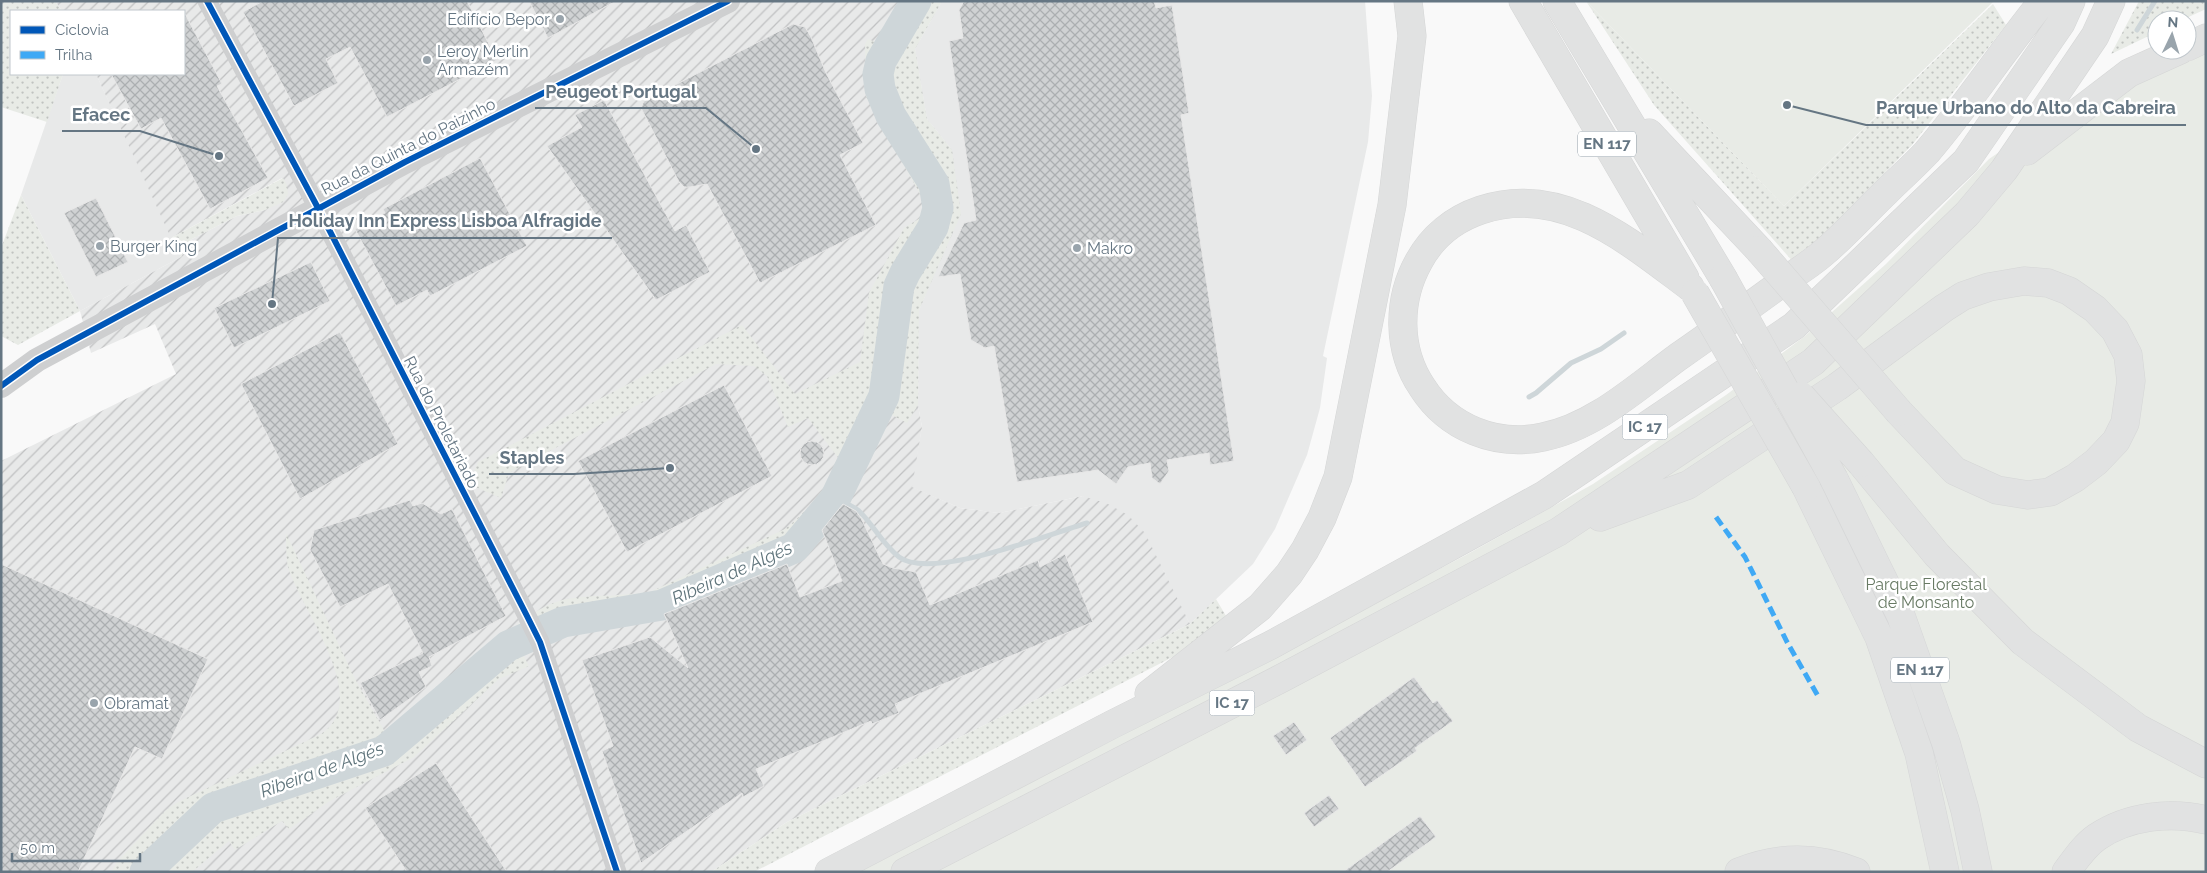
<svg xmlns="http://www.w3.org/2000/svg" width="2207" height="873" font-family="Raleway,sans-serif">
	<defs>
		<pattern id="industrial-furrows" width="10" height="10" patternUnits="userSpaceOnUse" patternTransform="scale(1.25)"><rect width="10" height="10" fill="#e8e9e9"/><path d="M-1 1l2-2M0 10L10 0M9 11l2-2" fill="none" stroke="#c0c1c2"/></pattern>
		<pattern id="grass-dots" width="8" height="8" patternUnits="userSpaceOnUse" patternTransform="scale(1.25)"><rect width="8" height="8" fill="#e8ebe6"/><path d="M2 2h.1M6 6h.1" fill="none" stroke="#c0c3c0" stroke-width="1.8" stroke-linecap="round"/></pattern>
		<pattern id="building-cross-hatch" width="8" height="8" patternUnits="userSpaceOnUse" patternTransform="scale(1.25)"><rect width="8" height="8" fill="#d0d2d3"/><path d="M0 0l8 8M0 8l8-8" fill="none" stroke="#acafb1"/></pattern>
	</defs>
	<rect width="100%" height="100%" fill="#f9f9f9"/>
	<path fill="#e8e9e9" d="M942,1H1365L1372,96L1368,142L1323,356L1327,358L1320,408L1307,455L1275,529L1253,564L1190,624L1170,586L1164,571L1083,496L999,513L960,508L911,487L922,427L918,405L919,310L925,296L952,150L927,119L915,49Z
		M63,74H96L181,257L80,311L21,195Z"/>
	<path fill="url(#industrial-furrows)" d="M55,1H942L915,49L927,119L952,150L961,214L919,310L918,405L922,427L912,487L960,508L999,513L1083,496L1108,504L1128,515L1145,533L1190,624L787,822L711,872H1V461L176,374L155,324L91,353L80,311L181,257L190,240L237,216L265,210L282,178L171,238L96,74H184V11H62Z"/>
	<path fill="url(#grass-dots)" d="M1,1H55L62,11H11V74H63L47,122L1,107Z
		M901,1H942L915,49L927,119L952,150L961,214L919,310L918,405L907,423L890,414L846,490L850,492L799,559L654,618L548,632L519,647L529,666L499,679L414,757L330,801L289,829L282,821L235,850L229,841L192,872H111L117,862L165,811L178,802L321,734C374,699 300,609 288,567C286,557 286,544 286,533L355,679L385,732L475,657L478,659C505,636 536,602 573,598C599,595 624,596 650,592L785,529C804,514 833,483 839,459L808,418L788,427L767,376L754,366L716,364L521,466L509,473L501,498L473,486V474L478,462L742,325L795,394L860,362L869,293L904,228L930,212L866,97L865,44L868,39L878,43Z
		M1586,1L1784,206L1993,4L2006,25L1912,145L1795,264L1654,105Z
		M2139,1H2206V9L2182,20H2157V32L2111,54Z
		M283,178L287,185L288,194L283,202L265,210L237,216L190,240L181,257L171,238Z
		M21,195L80,311L18,345L1,336V248Z
		M1216,599L1229,621L1202,642L754,872H711L787,822L1190,624Z"/>
	<path fill="#e8ebe6" d="M1586,1H1994L1784,206Z
		M2206,27V872H859L1286,650L1466,555L1593,484L1726,395L1805,336L1886,264L1989,159L2127,65Z"/>
	<g fill="none" stroke-linecap="round" stroke-linejoin="round">
		<path stroke="#ced6d9" stroke-width="5" d="M2137,30L2155,1
			M1529,397L1536,393L1571,363L1601,349L1624,333
			M835,499C843,502 852,505 859,511C873,524 882,544 899,557C931,581 1049,534 1087,523"/>
		<path stroke="#ced6d9" stroke-width="31" d="M145,872L213,808L384,751L508,646L563,622L662,605L794,548L835,499L884,396L899,286L905,273L933,227L938,208L934,184L891,116L880,89L878,74L881,61L916,1"/>
	</g>
	<path fill="url(#building-cross-hatch)" stroke="#e8e8e8" d="M263,1H467L497,60L387,117L350,47L326,59L338,83L294,106L243,12Z
		M529,1H616L548,38Z
		M964,1H1154L1156,8L1172,5L1189,113L1181,115L1234,461L1210,465L1209,453L1167,460L1169,471L1160,484L1152,478L1150,463L1128,467L1116,484L1098,470L1017,482L994,346L985,348L971,340L960,274L938,277L964,223L976,220L949,41L963,38L959,10Z
		M184,12L222,84L217,86L268,178L210,209L161,118L141,129L111,74H184Z
		M793,24L805,27L811,37L826,73L863,143L840,155L876,225L760,283L707,184L690,187H684L679,182L641,108L644,101Z
		M604,100L675,231L686,225L710,272L656,300L547,146L582,127L575,115Z
		M480,158L527,246L430,296L427,290L396,306L355,229L385,213L383,209Z
		M96,198L128,262L96,277L64,213Z
		M311,262L330,301L234,348L214,308Z
		M340,332L398,444L300,499L241,384Z
		M724,385L772,476L627,552L578,461Z
		M800 453a12 12 0 1 1 24 0a12 12 0 1 1-24 0Z
		M410,500L413,506L422,503L441,514L452,509L506,616L429,657L432,666L419,672L426,687L380,720L360,683L423,653L388,584L340,607L310,550L314,530Z
		M843,504L856,511L861,518L883,564L893,568L916,572L930,605L1038,560L1040,567L1065,554L1093,622L895,704L899,713L872,724L871,721L756,769L764,786L743,797L742,793L641,863L602,751L613,746L582,660L650,637L688,668L664,614L787,564L800,597L842,581L822,530Z
		M1,564L208,659L162,759L135,747L78,872H1Z
		M1414,677L1433,703L1437,700L1453,721L1415,748L1417,751L1365,787L1330,738Z
		M1294,722L1307,740L1286,755L1273,736Z
		M436,763L507,872H407L365,808Z
		M1329,795L1339,809L1314,827L1304,813Z
		M1420,816L1436,837L1387,872H1343Z"/>
	<g fill="none" stroke-linecap="round" stroke-linejoin="round">
		<g stroke="#d5d6d7" stroke-width="29">
			<path id="primary" d="M1834,479L1901,616L1946,743L1965,810L1978,872
				M1806,487L1879,637L1919,753L1945,872"/>
		</g>
		<g stroke="#d5d6d6" stroke-width="29">
			<path id="trunk" d="M1523,1L1685,278
				M1557,1L1723,278
				M2187,47L2206,38
				M1649,133L1759,250
				M2027,151L2129,73L2180,50
				M1690,287C1628,241 1562,183 1481,210C1454,219 1432,237 1419,261C1397,300 1397,350 1422,387C1448,428 1496,447 1543,437C1594,427 1637,387 1678,357C1711,334 1743,311 1776,287C1791,276 1808,266 1822,254C1845,235 1865,212 1886,192C1899,179 1914,166 1927,152C1968,104 2003,50 2043,1
				M1600,517L1688,485L1837,387L1944,308L1963,296L1989,287L2024,281L2048,283L2069,291L2095,309L2115,330L2128,355L2131,381L2125,423L2116,441L2096,462L2075,478L2050,492L2028,495L1997,490L1955,471L1899,412
				M1149,694L1260,607L1289,574L1305,550L1322,518L1338,477L1392,205L1412,36L1408,1
				M829,872L1113,724L1271,645L1544,495L1794,326L1966,161L2061,23L2071,1
				M905,872L1282,678L1558,532L1813,362L1967,214L2004,170L2095,36L2111,1"/>
		</g>
		<g stroke="#d5d6d6" stroke-width="29">
			<path id="motorway" d="M1861,463L1937,555L2023,642L2138,728L2206,764
				M1739,872C1779,856 1816,856 1856,872
				M2066,872C2075,860 2084,846 2097,837C2128,816 2171,811 2206,820"/>
		</g>
		<path stroke="#cecfd0" stroke-width="19" d="M207,1L318,208L527,616L540,642L617,872"/>
		<path stroke="#cecfd0" stroke-width="24" d="M1,386L37,360L405,162L728,1"/>
		<use href="#primary" stroke="#e1e2e2" stroke-width="28"/>
		<use href="#trunk" stroke="#e1e2e2" stroke-width="28"/>
		<use href="#motorway" stroke="#e1e2e2" stroke-width="28"/>
		<g stroke="#d5d6d6" stroke-width="29" stroke-linecap="butt">
			<path id="trunk-bridge" d="M1759,250L1899,412
				M1723,278L1834,479
				M1695,293L1806,487
				M1801,396L1861,463"/>
		</g>
		<use href="#trunk-bridge" stroke="#e1e2e2" stroke-width="28"/>
		<path stroke="#3fa9f5" stroke-width="5" stroke-dasharray="10 5" stroke-linecap="butt" d="M1716,517L1745,557L1787,642L1818,696"/>
		<g stroke="#fff" stroke-width="9">
			<path id="cycleway" d="M207,1L318,208L527,616L540,642L617,872
				M1,386L37,360L405,162L728,1"/>
		</g>
		<use href="#cycleway" stroke="#0057b8" stroke-width="6"/>
	</g>
	<g fill="#99a4ac" stroke="#fff" stroke-width="2">
		<circle cx="560" cy="19" r="5"/>
		<circle cx="427" cy="60" r="5"/>
		<circle cx="100" cy="246" r="5"/>
		<circle cx="1077" cy="248" r="5"/>
		<circle cx="94" cy="703" r="5"/>
	</g>
	<g text-anchor="middle" stroke-width="5" stroke-linejoin="round" paint-order="stroke">
		<g fill="#fff" stroke="#939fa8" stroke-width="1">
			<rect x="1578" y="131.5" width="58" height="25" rx="4"/>
			<rect x="1622.5" y="414.5" width="45" height="25" rx="4"/>
			<rect x="1891" y="657.5" width="58" height="25" rx="4"/>
			<rect x="1209.5" y="690.5" width="45" height="25" rx="4"/>
		</g>
		<g font-size="15" font-weight="bold" fill="#657683">
			<text x="1607" y="149">EN 117</text>
			<text x="1645" y="432">IC 17</text>
			<text x="1920" y="675">EN 117</text>
			<text x="1232" y="708">IC 17</text>
		</g>
		<g font-size="16" fill="#657683" stroke="#fff" text-anchor="start">
			<text x="550" y="25" text-anchor="end">Edifício Bepor</text>
			<text x="437" y="57">Leroy Merlin<tspan x="437" dy="18">Armazém</tspan></text>
			<text x="110" y="252">Burger King</text>
			<text x="1087" y="254">Makro</text>
			<text x="104" y="709">Obramat</text>
		</g>
		<g font-size="16" fill="#657683" stroke="#fff">
			<text transform="translate(408 146) rotate(-27)" y="6">Rua da Quinta do Paizinho</text>
			<text transform="translate(442 422) rotate(63)" y="6">Rua do Proletariado</text>
		</g>
		<g font-size="16" fill="#687a64" stroke="#fff">
			<text x="1926" y="590">Parque Florestal<tspan x="1926" dy="18">de Monsanto</tspan></text>
		</g>
		<g font-size="18" font-style="italic" fill="#60757c" stroke="#fff">
			<text transform="translate(732 573) rotate(-24)" y="6">Ribeira de Algés</text>
			<text transform="translate(322 770) rotate(-20)" y="6">Ribeira de Algés</text>
		</g>
	</g>
	<path fill="none" stroke="#657683" stroke-width="2" d="M756 149L706 108H535M1787 105L1866 125H2186M219 156L140 131H62M272 304L278 238H612M670 468L574 474H489"/>
	<g fill="#657683" stroke="#fff" stroke-width="2">
		<circle cx="756" cy="149" r="5"/>
		<circle cx="1787" cy="105" r="5"/>
		<circle cx="219" cy="156" r="5"/>
		<circle cx="272" cy="304" r="5"/>
		<circle cx="670" cy="468" r="5"/>
	</g>
	<g font-size="18" text-anchor="middle" font-weight="bold" fill="#657683" stroke="#fff" stroke-width="5" stroke-linejoin="round" paint-order="stroke">
		<text x="621" y="98">Peugeot Portugal</text>
		<text x="2026" y="114">Parque Urbano do Alto da Cabreira</text>
		<text x="101" y="121">Efacec</text>
		<text x="445" y="227">Holiday Inn Express Lisboa Alfragide</text>
		<text x="532" y="464">Staples</text>
	</g>
	<rect width="2207" height="873" fill="none" stroke="#657683" stroke-width="5"/>
	<rect x="10" y="10" width="175" height="65" fill="#ffffff" stroke="#c1c8cd"/>
	<rect x="20" y="26" width="25" height="8" fill="#0057b8" stroke="#c1c8cd"/>
	<text x="55" y="35" font-size="15" fill="#657683">Ciclovia</text>
	<rect x="20" y="51" width="25" height="8" fill="#3fa9f5" stroke="#c1c8cd"/>
	<text x="55" y="60" font-size="15" fill="#657683">Trilha</text>
	<g transform="translate(2172 35) rotate(4)"><circle r="24" fill="#ffffff" stroke="#c1c8cd"/>
	<path d="M0-4L9 19L0 12L-9 19Z" fill="#99a4ac"/>
	<text y="-8" font-size="14" font-weight="bold" text-anchor="middle" fill="#657683">N</text>
	</g>
	<path d="M12 853v8h128v-8" fill="none" stroke="#657683" stroke-width="2.5"/>
	<text x="20" y="853" font-size="15" fill="#657683" stroke="#ffffff" stroke-width="4" paint-order="stroke">50 m</text>
</svg>
